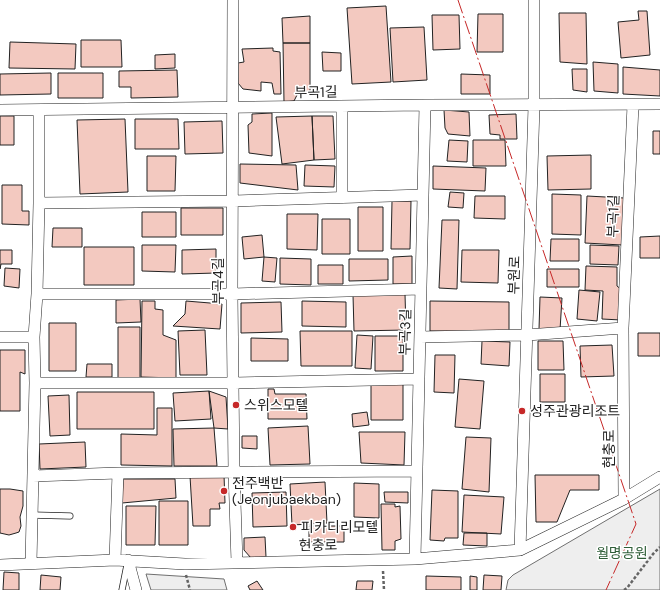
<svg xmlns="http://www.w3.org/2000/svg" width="660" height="590" font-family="'DM Sans','Noto Sans KR',sans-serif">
	<rect width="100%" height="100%" fill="#fff"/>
	<path fill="#eee" stroke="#6f6f6f" d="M660,489V590H506L508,580L513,575Z
		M146,574L224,579L227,590H151Z"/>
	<path fill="#f3c9c0" stroke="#222" d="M386,6L391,82L352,84L347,8Z
		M638,11H647L650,55L621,58L618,22L639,20Z
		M559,13H586L587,64L560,62Z
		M478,14H503V52H477Z
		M432,15H459L460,49L433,50Z
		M310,16V43H283L282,18Z
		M424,27L427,80L393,82L390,28Z
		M81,40H121L122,67H81Z
		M10,42L76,44L75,69L9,68Z
		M283,43H310V92L298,93L294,101L284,102Z
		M273,48V51L280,52L281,94H274L272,83L261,82V91L243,89L238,83V63L244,62L242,49Z
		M322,52L341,53V71H323Z
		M175,54V68L155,69V55Z
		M593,62L618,64V93L594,91Z
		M623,67L660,70V96L623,94Z
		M572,69H587V92L573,90Z
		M177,70L178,97L131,98V87H119V71Z
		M51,73V94L0,95V74Z
		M58,73H103V98H58Z
		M461,74L490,75V94H461Z
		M444,110L469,112L470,136L448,134L445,128Z
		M272,113V156L249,153L248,125L252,122V114Z
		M516,114L517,139H500V135L490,134L489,115Z
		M0,116H14V145H0Z
		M312,116H333L335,159L314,160Z
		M312,116L314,160L282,164L276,117Z
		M125,119L128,192L80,194L77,120Z
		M135,119H178L179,149H135Z
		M222,121L223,153L185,154L184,122Z
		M653,131H660V154H653Z
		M449,140L468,141L467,162L447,161Z
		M473,140H505L506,166H473Z
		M591,155V189L548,190L547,156Z
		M147,156H176L175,191H147Z
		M240,164L296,165L298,190L240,183Z
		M305,165L335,166L334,187L304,186Z
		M433,166L486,168L485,191L433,189Z
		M2,185H22V211H29V225L2,224Z
		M450,192L464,193L463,208L448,207Z
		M552,194L581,195V235L552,234Z
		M475,196H505V219L474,218Z
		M587,196L624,198L622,245L585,243Z
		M392,201H411L410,249H391Z
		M358,207H383V251H358Z
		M181,208H223V235H181Z
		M142,212H176V237H142Z
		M287,214H318L317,250L287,249Z
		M322,219H350V254H322Z
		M442,220H459L457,289L439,288Z
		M53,228H82V247H52Z
		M262,235L264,257L244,259L242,237Z
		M660,236V258H640V237Z
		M551,239H579V261H550Z
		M142,245H176L175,272L142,271Z
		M590,245L619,246L618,265L590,264Z
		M84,247H134V285H84Z
		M216,249V273L182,274V250Z
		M0,250H12V264H1L0,269Z
		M462,250H499L498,283L461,282Z
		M412,256V284H393V257Z
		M264,257L277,258L275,282L262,281Z
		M280,258L311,259V285L280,284Z
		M349,259H388V280L349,281Z
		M318,265H343V284H318Z
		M586,266L617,267V286L622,290L621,320L602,319L603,291L585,290Z
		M5,268L20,269L19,288L4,286Z
		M547,269H579V287H547Z
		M579,290L600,292L597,321L577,319Z
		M405,294L406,330L354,331L353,295Z
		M540,297L562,298L560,330L539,329Z
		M140,299L141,322L116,323V300Z
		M142,301H155V309L163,310V335L176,340V378L141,377Z
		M186,301L222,304L220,329L173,326L185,314Z
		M302,301L346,302V327L302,326Z
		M430,301L509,302V332L430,331Z
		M281,302L282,332L241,333V303Z
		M49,323H76V371H49Z
		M118,327H140V378H118Z
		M205,330L207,375H180L178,331Z
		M300,331H352V366H301Z
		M638,333H660V356H638Z
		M357,335L373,336L371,369L355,368Z
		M375,336H403V371H375Z
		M251,338L288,339V361H251Z
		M482,341L510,342L509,366L481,364Z
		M538,341H563L564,370H538Z
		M612,345L614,376L581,377L580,346Z
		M0,350H25V374L20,372V411H0Z
		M435,355H455L454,393L434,392Z
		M87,364H112V377H86Z
		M540,374H565V402H540Z
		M459,379L484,381L480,429L455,427Z
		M371,383H403V420H371Z
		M268,389H274L275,394H306L307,419H268Z
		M209,391L211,419L175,421L173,393Z
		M209,391L226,397L228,429L214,428Z
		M77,392H154V429H77Z
		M69,395L70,435L50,436L48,396Z
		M157,408H172V466L121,465V434L157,435Z
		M367,412L369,425L353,427L352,414Z
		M308,426L310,464L270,465L268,428Z
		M214,428L217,466H174L173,429Z
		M359,432H405L404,465L361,463Z
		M242,436H257V449L242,448Z
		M466,437L491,438L489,492L462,489Z
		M85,442L86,467L40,469L39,444Z
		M224,475L225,503H219L220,509H210V526H193L190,476Z
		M535,475H599V490H570L557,522H536Z
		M123,479H175L176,498L122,503Z
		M325,482L327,523L292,525L290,484Z
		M354,483L379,484V518L354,517Z
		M0,489H10L23,491V506L20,517L21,526L19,532L16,533L9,535L0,533Z
		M432,490L458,491V538H445L444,541L430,540Z
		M286,492L287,526L253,527L252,493Z
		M384,492H408V503L385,502Z
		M464,495L504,497L501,534L462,532Z
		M159,501H188V545H159Z
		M381,504H395V507L400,506L401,539L395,541V550H382Z
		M126,506H156L155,545H126Z
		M309,526H344V542H309Z
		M464,533H487V546L463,545Z
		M265,537L266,557L251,558L244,550V538Z
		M4,572L19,573V590H3Z
		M41,575L61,577L60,590H40Z
		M484,575L502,576L501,590H483Z
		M426,576L461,577V590H426Z
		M470,576L477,577V590H470Z
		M257,581L263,590H250L248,586Z
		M357,581H373L372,590H356Z"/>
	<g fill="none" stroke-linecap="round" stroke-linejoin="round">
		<g stroke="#222" stroke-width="7">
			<path id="service" d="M32,515L70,516
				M122,590L127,565"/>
		</g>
		<g stroke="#222" stroke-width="12">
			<path id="minor" d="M233,0L232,294L234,472L237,562
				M0,110L425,105L660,104
				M342,198V107
				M39,203L234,201L423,195
				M37,294H232L421,289
				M0,337H34
				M420,337L527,335L623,328
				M35,383H234L419,379
				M33,476L118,473L417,471
				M624,499L623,328L633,105
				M520,550L534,106V0
				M415,559L425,105
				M115,560L118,473
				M128,560L136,590
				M31,563L35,383L34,337L37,294L39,203V110
				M0,565L115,560L185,564L415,559L520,550L624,499L660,477"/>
		</g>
		<path stroke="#646464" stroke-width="2.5" stroke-dasharray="3 2" stroke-linecap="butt" d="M383,571L384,590
			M186,575L190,590
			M624,590L627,588L653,554L660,547"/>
		<use href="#service" stroke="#fff" stroke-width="5.5"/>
		<use href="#minor" stroke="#fff" stroke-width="11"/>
		<path stroke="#c62828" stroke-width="1" stroke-dasharray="14 3 2 3" stroke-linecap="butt" d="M458,0L636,524L606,590"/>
	</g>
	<g fill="#c62828" stroke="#fff" stroke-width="1.5">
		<circle cx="236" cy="405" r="4"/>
		<circle cx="522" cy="411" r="4"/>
		<circle cx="224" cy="491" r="4"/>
		<circle cx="293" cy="527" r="4"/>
	</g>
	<g text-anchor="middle" stroke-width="3" stroke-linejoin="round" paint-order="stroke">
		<g font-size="14" fill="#222" stroke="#fff">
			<text transform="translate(316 92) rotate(-1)" y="5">부곡1길</text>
			<text transform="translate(613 216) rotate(-88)" y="5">부곡1길</text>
			<text transform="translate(514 275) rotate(-88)" y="5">부원로</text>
			<text transform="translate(218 281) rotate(-90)" y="5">부곡4길</text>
			<text transform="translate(405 332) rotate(-89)" y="5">부곡3길</text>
			<text transform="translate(609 449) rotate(-90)" y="5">현충로</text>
			<text transform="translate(318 545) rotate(-1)" y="5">현충로</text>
		</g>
		<g font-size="14" fill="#222" stroke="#fff" text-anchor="start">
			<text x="244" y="410">스위스모텔</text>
			<text x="530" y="416">성주관광리조트</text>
			<text x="232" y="488">전주백반<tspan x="232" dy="16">(Jeonjubaekban)</tspan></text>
			<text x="301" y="532">피카디리모텔</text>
		</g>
		<g font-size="14" fill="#2f5e38" stroke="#fff">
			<text x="622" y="558">월명공원</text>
		</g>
	</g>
</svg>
